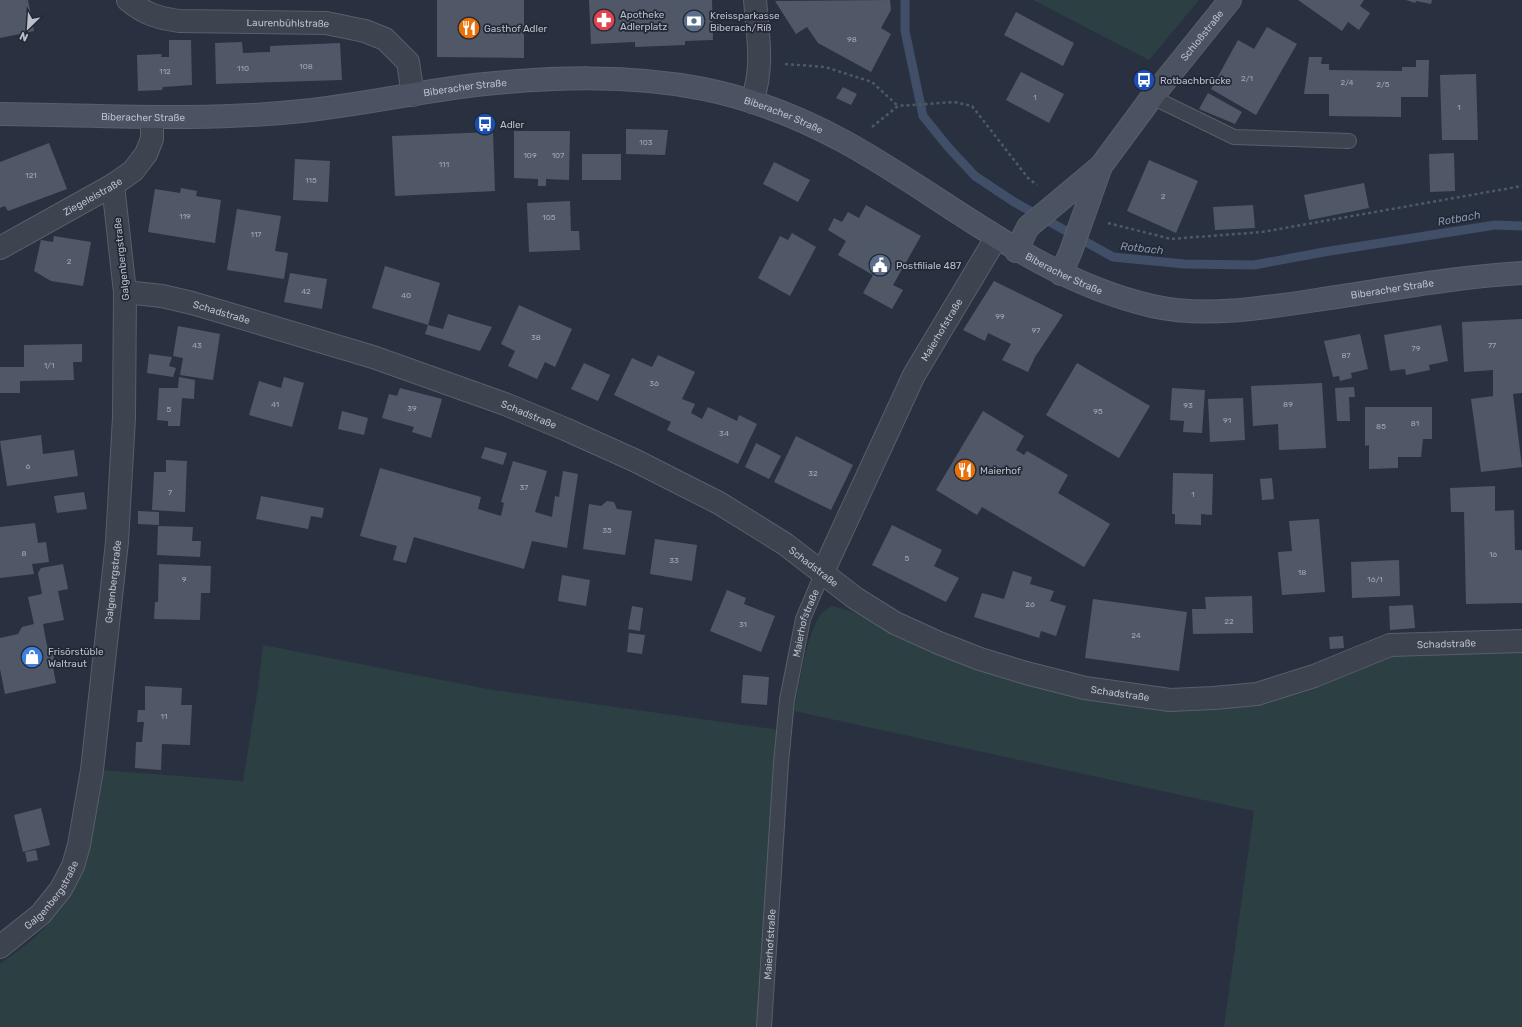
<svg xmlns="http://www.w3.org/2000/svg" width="1522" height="1027" font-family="Rubik,sans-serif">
	<rect width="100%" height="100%" fill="#293140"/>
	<path fill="#2c3f42" d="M1033,0H1199L1149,60Z
		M832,606L850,611L891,630L1169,707L1393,653L1522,649V1027H1224L1254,811L794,711C799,686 806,632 822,613C825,610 829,608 832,606Z
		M263,645L493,690L780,730L757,1027H0V964C18,951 36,938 51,921C89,879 95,823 102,770L243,781L258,688Z"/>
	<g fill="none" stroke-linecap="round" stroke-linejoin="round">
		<path stroke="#414e67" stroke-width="9" d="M905,0V31L923,116L948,147L975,176L1014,202L1113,257L1184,264L1254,265L1324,252L1495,225L1522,226"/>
	</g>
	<path fill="#505868" d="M0,0H28L34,31L0,38Z
		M437,0H524V58L437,57Z
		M589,0H712L713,40L685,41V45L635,47V42L591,44Z
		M890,0L891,10L881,28L891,34L871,72L818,43L807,27L796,34L775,1Z
		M1298,0H1364L1360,6L1370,13L1359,30L1348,22L1342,31Z
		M1406,0H1432L1431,4L1416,1L1415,3Z
		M1016,12L1074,43L1063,66L1004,35Z
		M1267,27L1297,44L1256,115L1211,89L1238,40L1254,49Z
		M169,40H191L192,85L163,87L162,90L138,91L137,55L162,54L161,57H169Z
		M242,42L243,53L270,52V46L340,43L342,80L216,84L215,43Z
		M1309,57H1322L1321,64H1329V70L1402,71V67H1416V60H1429L1428,97H1401V117L1329,116V94H1304Z
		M1021,72L1064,94L1049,123L1006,100Z
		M1476,74L1478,140H1442L1440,75Z
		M843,87L857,94L851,105L836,98Z
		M1208,93L1242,112L1235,124L1199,109Z
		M626,129L668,130L665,155L626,154Z
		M514,131H570L569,180L546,179V186H538V179L514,178Z
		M493,132L495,191L395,196L392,136Z
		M49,143L67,189L8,211L5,206L0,208V162Z
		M1454,153L1455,191L1430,192L1429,154Z
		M582,154H621V180H582Z
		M295,159L330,161L328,202L293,200Z
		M1149,160L1198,181L1176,233L1127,211Z
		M774,162L810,180L798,202L763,184Z
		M1364,183L1369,208L1309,220L1304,195Z
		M181,188L197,191L196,196L221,200L215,243L148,232L155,189L180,193Z
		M570,201L571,231H579L580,250L529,252L527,203Z
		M866,205L921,236L893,285L903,290L892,309L863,293L873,275L838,255L846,241L828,230L834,218L842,222L848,212L859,218Z
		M1253,205L1255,228L1215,230L1213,207Z
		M237,209L281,216L275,251L288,253L284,279L227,270Z
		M792,233L816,247L790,296L758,278L780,236L788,240Z
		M54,236L91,242L83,286L51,281L34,271L41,240L53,242Z
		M385,266L440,283L428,325L372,308Z
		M290,273L327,279L322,309L284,302Z
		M994,281L1063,315L1035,357L1028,372L1002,360L1011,344L988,333L985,341L963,330Z
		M519,305L572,329L555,367L545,362L537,379L508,366L515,351L501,344Z
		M448,314L492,327L480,351L425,334L428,325L443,329Z
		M1522,319V393L1513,394L1522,467L1481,472L1471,399L1493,396V370L1464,372L1462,322Z
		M1441,325L1448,361L1429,365L1430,370L1406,375L1405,369L1390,371L1384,335Z
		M178,326L220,334L213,380L180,375L183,358L173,356Z
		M1360,334L1368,369L1351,373L1352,378L1340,381L1339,376L1333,377L1324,341Z
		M82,344V362H73L74,380L20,381V393H0V367H24V345Z
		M149,354L172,357L169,366L176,368L173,377L147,373Z
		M658,355L695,372L682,399L695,404L691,413L702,419L708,407L737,421L739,415L757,424L738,464L667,430L671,422L614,395L632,358L652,367Z
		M584,363L610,375L598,401L571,389Z
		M1077,363L1150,406L1119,458L1046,415Z
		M179,377L195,380L194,399L182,398L180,426H168V421L157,420L159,388H178Z
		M284,377L304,383L292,427L249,415L259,381L281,388Z
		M1322,383L1326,448L1279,450L1278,424L1253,426L1251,386Z
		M1354,387L1355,397H1349L1350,421H1337L1335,388Z
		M400,388L442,399L431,438L412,432L414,427L382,418L389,394L397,396Z
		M1172,388L1205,390L1202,433L1183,432L1184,421L1170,420Z
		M1243,398L1245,440L1210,442L1208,399Z
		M1365,407H1432V439H1423L1421,457H1398V468L1369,469V445L1365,446Z
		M342,411L368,418L364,435L338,429Z
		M983,411L1024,436L1016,450L1024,455L1027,451L1068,475L1058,493L1110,524L1084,567L982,507L977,515L936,490Z
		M41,435L43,454L74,450L78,476L7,486L0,441Z
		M796,436L853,465L831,510L774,482Z
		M756,443L781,456L769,479L745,467Z
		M485,447L507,453L503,465L481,458Z
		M166,460L187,461L185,512L152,510L154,472H166Z
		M513,461L547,471L535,512L552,517L555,496L559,497L563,471L578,474L567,548L532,541L524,569L414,537L406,563L393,560L397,546L360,536L380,468L481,497L478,509L501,516L504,503L501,502Z
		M1173,473L1213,474L1212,515L1201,514V525L1175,524V514H1172Z
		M1272,478L1274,499L1262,500L1260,479Z
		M1495,486V511L1514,510L1515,550H1522V603L1466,604L1464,512H1451L1450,488Z
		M84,492L87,509L57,513L54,496Z
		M261,496L324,508L322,518L311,516L308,529L256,519Z
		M607,501L614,502L617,509L632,511L625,555L583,549L589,504L601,506Z
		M138,511L159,512V525L138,524Z
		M1319,519L1325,592L1282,595L1278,552L1292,551L1289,521Z
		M35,523L38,543L46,542L49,562L32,564L34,574L0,578V527Z
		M892,525L942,550L934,566L959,578L946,602L872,565Z
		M158,526L193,527L192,541H201L200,557L157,555Z
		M655,539L697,545L692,581L650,574Z
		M1399,560L1400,596L1352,598L1351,562Z
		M63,564L68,589L58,591L64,620L43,624L47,646L53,649L55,655L52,662L56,683L5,694L0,669V638L18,634L22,627L34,624L28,597L42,594L38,573L41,568Z
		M159,564L211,566L210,593H201L200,620L154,619L155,602H158Z
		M1013,571L1032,577L1030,584L1054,591L1050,601L1066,606L1056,636L1041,631L1039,638L974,617L982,593L1004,599Z
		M562,575L590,580L586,606L558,601Z
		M727,590L746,598L744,604L775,616L761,652L710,631Z
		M1252,596L1253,633L1193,634L1192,609H1206L1205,597Z
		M1093,599L1187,612L1179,671L1085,658Z
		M1413,605L1415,628L1390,630L1389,606Z
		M632,606L643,608L640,631L628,629Z
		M629,633L645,635L642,654L627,652Z
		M1343,636L1344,648L1330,649L1329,637Z
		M743,675L769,677L767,705L741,703Z
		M145,686L182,688L181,705H192L190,745L162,744L161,770L135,768L136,742H142L144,722H137L138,710H145Z
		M41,808L50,845L23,852L14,815Z
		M36,850L38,860L27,862L25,852Z"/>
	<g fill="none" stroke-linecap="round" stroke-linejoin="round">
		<g stroke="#585f6a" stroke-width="16">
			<g id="lane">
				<path d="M1152,97L1234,137L1349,141"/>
				<path id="s1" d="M764,1027L781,763L787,700L803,619L823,572"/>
			</g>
		</g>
		<g stroke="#585f6a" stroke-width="24">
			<g id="street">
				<path id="s2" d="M128,0C144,14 159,18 179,21L326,23L365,31L385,39L408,62L413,95"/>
				<path d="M752,102C764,66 758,37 755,0"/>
				<path id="s3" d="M0,248L113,185L133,171L146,154L152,139V118"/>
				<path id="s4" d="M125,292L162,296L192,303L373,357L505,404L565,429L634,460L719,503L785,544L855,598L895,623L939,643L980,659L1026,673L1085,688L1170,700L1214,698L1257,694L1314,676L1390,645L1522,641"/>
				<path id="s5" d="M823,572L914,375L996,238"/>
				<path id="s6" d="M0,947L41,914L61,889L73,866L79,845L92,770L117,542L124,417L125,292L113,185"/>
			</g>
		</g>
		<g stroke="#585f6a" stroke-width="24">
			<g id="secondary">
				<path id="s7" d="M0,114C101,115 201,122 302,111C360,105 417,92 475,85C551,77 629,74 704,89C753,99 801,118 845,142C947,198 1035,279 1152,306C1205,318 1263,308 1317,300C1386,290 1453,277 1522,273"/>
				<path id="s8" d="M1016,251L1028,227L1101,166L1152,97L1230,0"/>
				<path d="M1061,274L1071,251L1101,166"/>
			</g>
		</g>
		<path stroke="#4b5c60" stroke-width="2.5" stroke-dasharray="3 3" stroke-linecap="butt" d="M785,64L825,67L872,82L898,106
			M872,127L898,106L954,102L972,106L1028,178L1037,185
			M1108,223L1171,239L1262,232L1522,186"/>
		<use href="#lane" stroke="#3d4450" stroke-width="14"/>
		<use href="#street" stroke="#3d4450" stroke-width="22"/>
		<use href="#secondary" stroke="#4b5362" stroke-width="22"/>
	</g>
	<defs>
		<g id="pharmacy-disc" transform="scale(1.15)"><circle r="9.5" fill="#e0444e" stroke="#222835"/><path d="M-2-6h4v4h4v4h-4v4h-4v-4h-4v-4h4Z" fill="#fff"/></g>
		<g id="bank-disc" transform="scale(1.15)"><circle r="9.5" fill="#5c6f8a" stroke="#222835"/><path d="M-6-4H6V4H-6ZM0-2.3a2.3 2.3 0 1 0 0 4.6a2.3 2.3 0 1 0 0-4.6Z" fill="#fff"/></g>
		<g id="restaurant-disc" transform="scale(1.15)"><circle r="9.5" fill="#e8710a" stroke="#222835"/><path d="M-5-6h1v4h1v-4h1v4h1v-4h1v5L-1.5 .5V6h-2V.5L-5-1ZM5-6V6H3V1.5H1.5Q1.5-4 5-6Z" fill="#fff"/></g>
		<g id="bus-disc" transform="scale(1.15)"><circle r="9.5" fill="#1a4fb4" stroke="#222835"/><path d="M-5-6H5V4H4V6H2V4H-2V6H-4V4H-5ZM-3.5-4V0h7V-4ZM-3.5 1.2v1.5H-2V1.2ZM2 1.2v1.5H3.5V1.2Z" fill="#fff"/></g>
		<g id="civic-disc" transform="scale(1.15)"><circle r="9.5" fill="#5c6f8a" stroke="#222835"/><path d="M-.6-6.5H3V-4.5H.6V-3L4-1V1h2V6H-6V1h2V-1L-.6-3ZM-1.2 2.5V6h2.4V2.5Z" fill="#fff"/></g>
		<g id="shop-disc" transform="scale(1.15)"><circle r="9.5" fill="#3f7fe0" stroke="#222835"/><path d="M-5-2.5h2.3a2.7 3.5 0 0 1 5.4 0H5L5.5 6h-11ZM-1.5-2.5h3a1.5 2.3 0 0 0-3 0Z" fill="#fff"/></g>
	</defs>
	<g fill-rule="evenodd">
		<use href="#pharmacy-disc" x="604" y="20"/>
		<use href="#bank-disc" x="694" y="21"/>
		<use href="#restaurant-disc" x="469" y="28"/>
		<use href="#bus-disc" x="1144" y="80"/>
		<use href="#bus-disc" x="485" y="124"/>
		<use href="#civic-disc" x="880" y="265"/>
		<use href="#restaurant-disc" x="965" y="470"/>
		<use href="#shop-disc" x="32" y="657"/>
	</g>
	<g text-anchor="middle" stroke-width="3.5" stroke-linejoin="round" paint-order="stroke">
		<g font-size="8" fill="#a0a5b2">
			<text x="852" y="42">98</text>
			<text x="306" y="69">108</text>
			<text x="243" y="71">110</text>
			<text x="165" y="74">112</text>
			<text x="1247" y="81">2/1</text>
			<text x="1347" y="85">2/4</text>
			<text x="1383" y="87">2/5</text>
			<text x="1035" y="100">1</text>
			<text x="1459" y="110">1</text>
			<text x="646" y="145">103</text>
			<text x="530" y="158">109</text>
			<text x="558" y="158">107</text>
			<text x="444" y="167">111</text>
			<text x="31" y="178">121</text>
			<text x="311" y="183">115</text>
			<text x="1163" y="199">2</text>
			<text x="185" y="219">119</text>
			<text x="549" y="220">105</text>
			<text x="256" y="237">117</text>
			<text x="69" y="264">2</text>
			<text x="306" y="294">42</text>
			<text x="406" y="298">40</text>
			<text x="1000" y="319">99</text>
			<text x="1036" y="333">97</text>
			<text x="536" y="340">38</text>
			<text x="197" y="348">43</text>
			<text x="1492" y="348">77</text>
			<text x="1416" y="351">79</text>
			<text x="1346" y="358">87</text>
			<text x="49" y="368">1/1</text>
			<text x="654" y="386">36</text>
			<text x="275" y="407">41</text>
			<text x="1288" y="407">89</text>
			<text x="1188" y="408">93</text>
			<text x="412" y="411">39</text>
			<text x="169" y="412">5</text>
			<text x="1098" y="414">95</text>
			<text x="1227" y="423">91</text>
			<text x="1415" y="426">81</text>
			<text x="1381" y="429">85</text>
			<text x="724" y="436">34</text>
			<text x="28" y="469">6</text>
			<text x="813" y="476">32</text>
			<text x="524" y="490">37</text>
			<text x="170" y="495">7</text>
			<text x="1193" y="497">1</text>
			<text x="607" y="533">35</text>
			<text x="24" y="556">8</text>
			<text x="1493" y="557">16</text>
			<text x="907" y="561">5</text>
			<text x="674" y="563">33</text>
			<text x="1302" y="575">18</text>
			<text x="184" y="582">9</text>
			<text x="1375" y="582">16/1</text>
			<text x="1030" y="607">26</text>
			<text x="1229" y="624">22</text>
			<text x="743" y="627">31</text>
			<text x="1136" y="638">24</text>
			<text x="164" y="719">11</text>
		</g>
		<g font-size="10" fill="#babfca" stroke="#222835" text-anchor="start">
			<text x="620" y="18">Apotheke<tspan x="620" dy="12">Adlerplatz</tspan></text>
			<text x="710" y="19">Kreissparkasse<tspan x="710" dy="12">Biberach/Riß</tspan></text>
			<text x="484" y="32">Gasthof Adler</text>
			<text x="1160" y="84">Rotbachbrücke</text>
			<text x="500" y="128">Adler</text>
			<text x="896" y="269">Postfiliale 487</text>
			<text x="980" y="474">Maierhof</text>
			<text x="48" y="655">Frisörstüble<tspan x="48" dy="12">Waltraut</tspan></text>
		</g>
		<g font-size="10" fill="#babfca" stroke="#222835">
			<text dy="4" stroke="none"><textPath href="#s2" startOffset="165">Laurenbühlstraße</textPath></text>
			<text dy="4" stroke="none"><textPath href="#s8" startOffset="287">Schloßstraße</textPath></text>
			<text dy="4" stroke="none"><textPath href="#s7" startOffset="467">Biberacher Straße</textPath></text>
			<text dy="4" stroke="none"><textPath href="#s7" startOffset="791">Biberacher Straße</textPath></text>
			<text dy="4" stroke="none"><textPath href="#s7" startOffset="143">Biberacher Straße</textPath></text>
			<text dy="4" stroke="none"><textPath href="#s3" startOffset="106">Ziegeleistraße</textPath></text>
			<text transform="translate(121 259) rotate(-96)" y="4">Galgenbergstraße</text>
			<text dy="4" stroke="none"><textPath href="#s7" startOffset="1114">Biberacher Straße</textPath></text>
			<text dy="4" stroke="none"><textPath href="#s7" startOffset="1450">Biberacher Straße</textPath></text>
			<text dy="4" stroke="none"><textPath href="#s4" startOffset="99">Schadstraße</textPath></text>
			<text dy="4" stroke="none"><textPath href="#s5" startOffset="270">Maierhofstraße</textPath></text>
			<text dy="4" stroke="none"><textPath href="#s4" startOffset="423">Schadstraße</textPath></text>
			<text dy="4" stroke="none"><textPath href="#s4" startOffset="747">Schadstraße</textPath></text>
			<text dy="4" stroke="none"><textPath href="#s6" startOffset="398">Galgenbergstraße</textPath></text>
			<text dy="4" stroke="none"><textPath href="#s1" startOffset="407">Maierhofstraße</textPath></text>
			<text dy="4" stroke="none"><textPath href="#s4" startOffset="1419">Schadstraße</textPath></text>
			<text dy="4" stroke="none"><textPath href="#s4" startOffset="1083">Schadstraße</textPath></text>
			<text dy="4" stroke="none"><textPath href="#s6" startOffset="74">Galgenbergstraße</textPath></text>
			<text dy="4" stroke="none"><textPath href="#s1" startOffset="83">Maierhofstraße</textPath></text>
		</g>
		<g font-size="11" font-style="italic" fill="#8594ae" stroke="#222835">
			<text transform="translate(1459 218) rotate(-10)" y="4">Rotbach</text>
			<text transform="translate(1142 248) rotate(6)" y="4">Rotbach</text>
		</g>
	</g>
	<g transform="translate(28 28) rotate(205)" stroke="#222835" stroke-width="3" paint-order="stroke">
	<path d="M0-3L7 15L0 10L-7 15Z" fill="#babfca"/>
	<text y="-6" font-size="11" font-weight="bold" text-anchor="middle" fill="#babfca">N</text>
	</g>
</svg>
